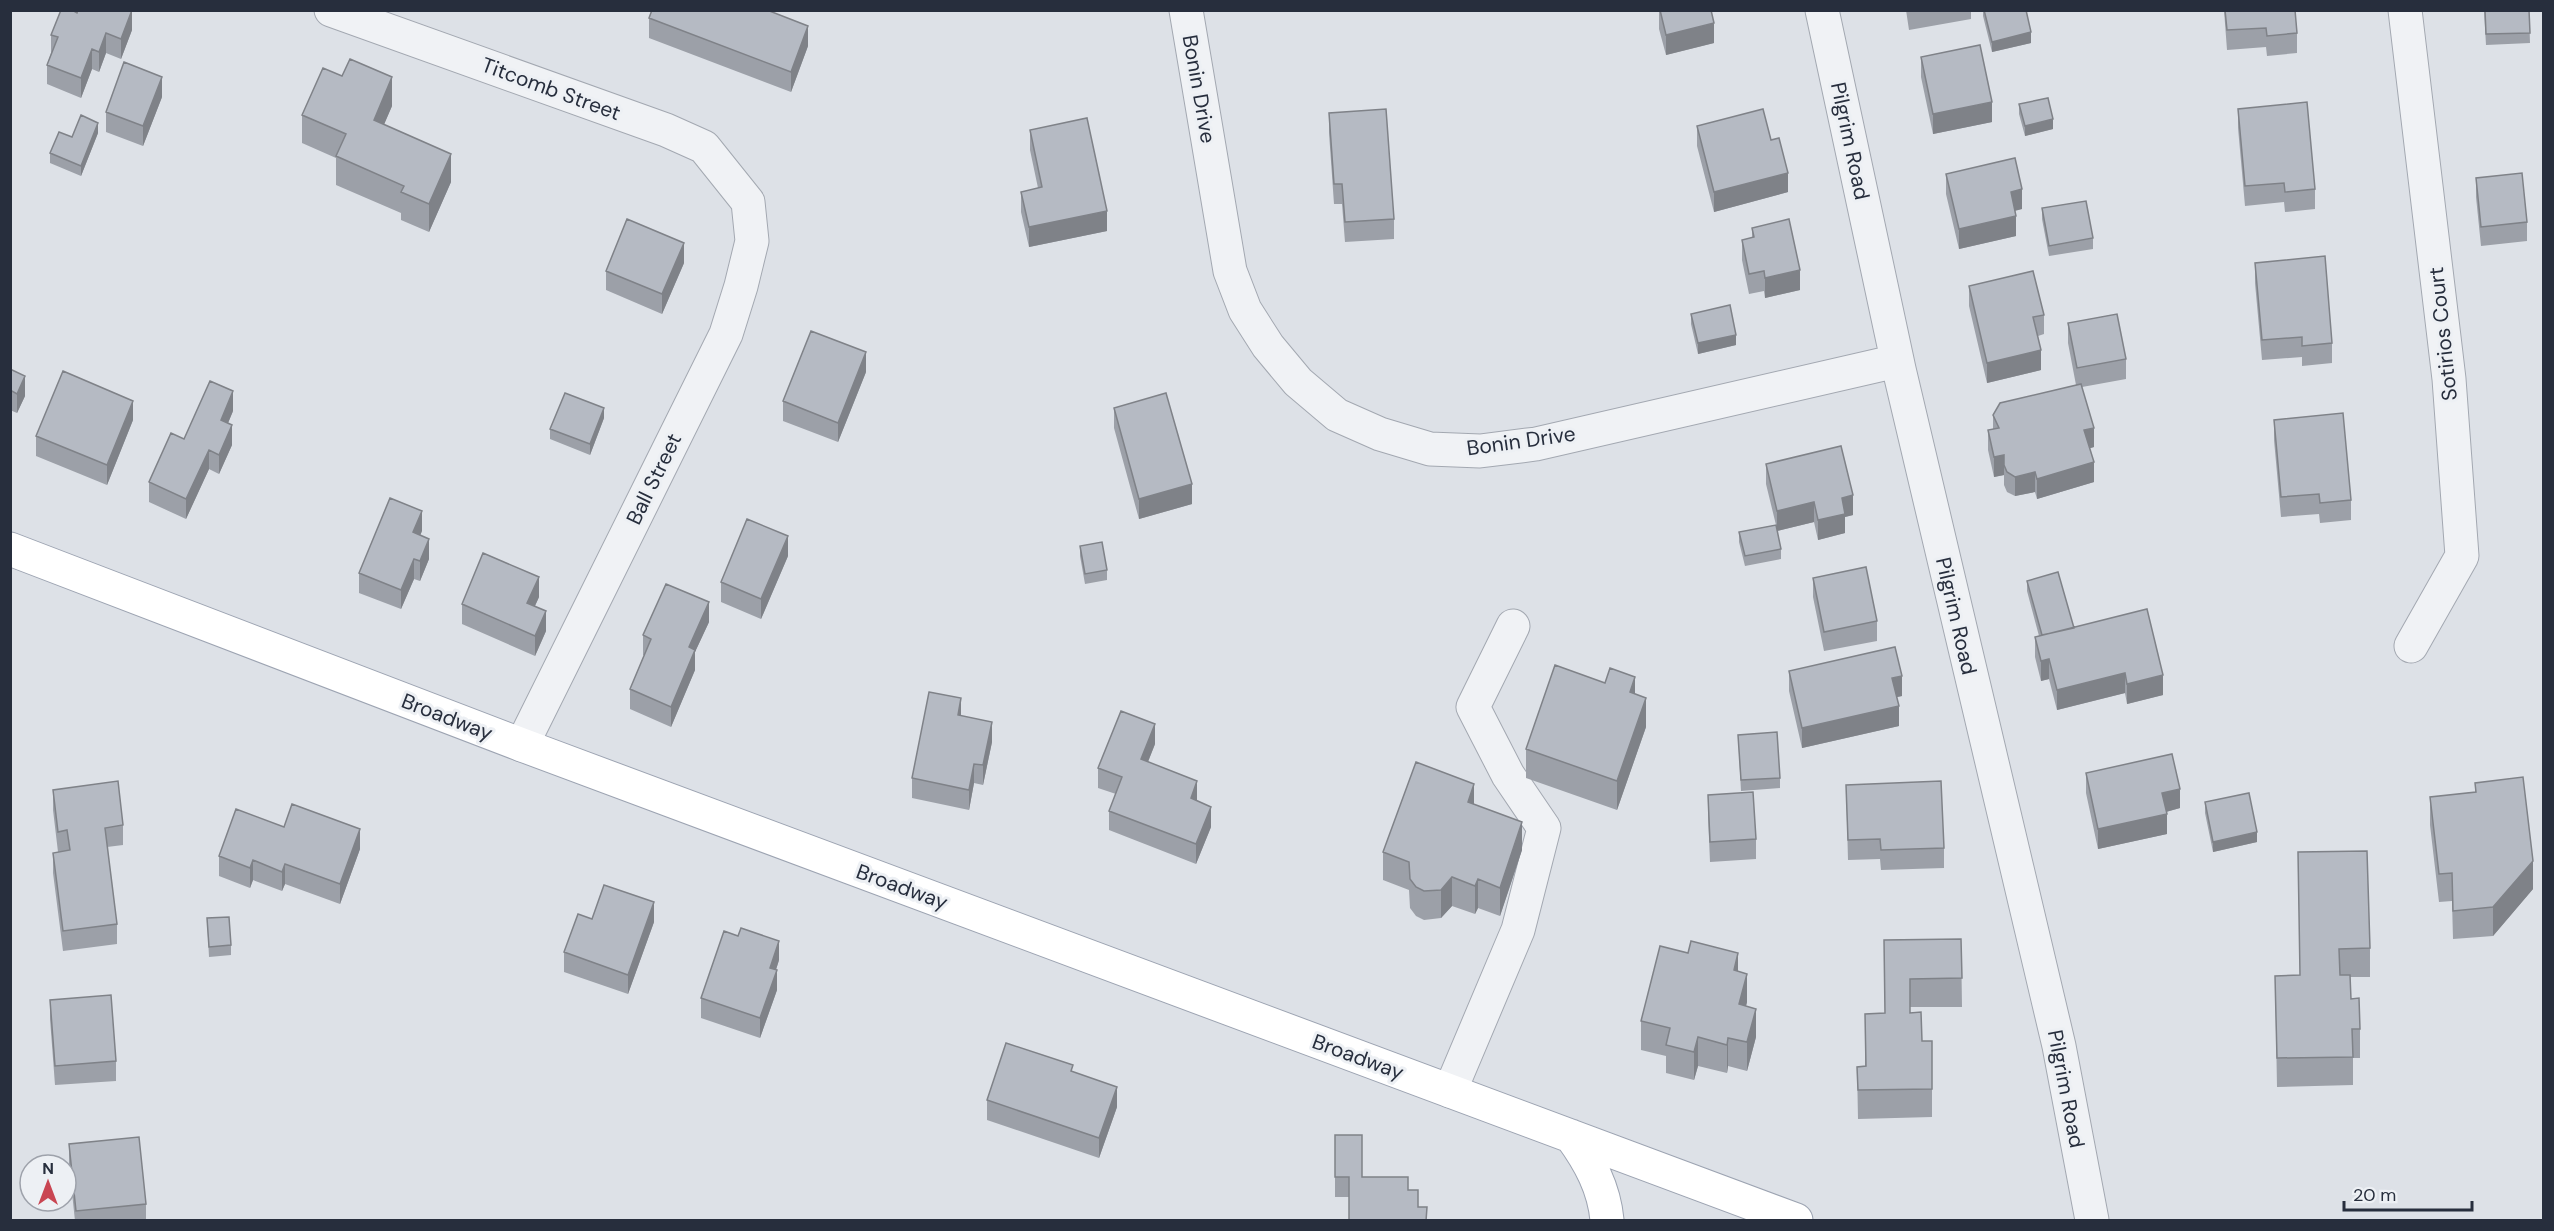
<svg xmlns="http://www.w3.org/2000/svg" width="2554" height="1231" font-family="'DM Sans',sans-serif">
	<rect width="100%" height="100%" fill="#dde1e7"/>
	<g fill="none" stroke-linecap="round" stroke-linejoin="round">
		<g stroke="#a3a8b1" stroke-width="35">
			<path id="minor" d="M331,10L666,130L704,147L748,202L752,241L741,286L726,334L522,745
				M1186,10L1230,271L1245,310L1268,346L1298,382L1337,415L1380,434L1430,449L1480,451L1536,444L1897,361
				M1822,10L1899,369L2059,1046L2092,1220
				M2405,10L2449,379L2462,556L2411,646
				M1450,1091L1518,930L1544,828L1508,775L1473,707L1513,626"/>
		</g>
		<g stroke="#9da4b2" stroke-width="35">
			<path id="major" d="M10,549L522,745L1796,1220
				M1571,1136C1590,1162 1604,1188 1607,1220"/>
		</g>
		<use href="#minor" stroke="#f0f2f5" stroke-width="33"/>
		<use href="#major" stroke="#fff" stroke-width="33"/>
	</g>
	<path fill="#9ca0a8" d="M1659,10L1714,43L1666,55L1659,29Z
		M1906,10H1971V19L1909,30Z
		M1983,10H2026L2031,43L1992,52L1983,16Z
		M2224,10H2295L2297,33V53L2267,56L2266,47L2227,50Z
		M2484,10H2529L2530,43L2486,45Z
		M77,13L132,30L121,59L106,53L99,72L92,69L81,98L47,84V65L51,53V35Z
		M649,18L808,46L791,92L649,38Z
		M1921,57L1992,122L1933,134L1921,77Z
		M162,97L143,146L106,132V112Z
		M2019,104L2053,129L2025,136L2019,114Z
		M392,106L384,124L451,182L429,232L401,220V213L336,185V158L302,143V115Z
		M2238,109L2315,189V209L2285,212L2284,202L2245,206L2238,128Z
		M1329,113L1394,219V239L1345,242L1342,204H1334L1329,133Z
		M1697,126L1788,192L1714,212L1697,146Z
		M1030,130L1107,231L1029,247L1021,212V192L1038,188L1030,150Z
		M98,133L81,176L50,163V153L72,137Z
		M1946,174L2022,209L2015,210L2016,236L1959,249L1946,194Z
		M2476,178L2527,222V241L2481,246L2476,197Z
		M2042,208L2093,238V249L2049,256L2042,219Z
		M1752,228L1800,290L1765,298L1764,291L1749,294L1742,260V240L1752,238Z
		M684,263L662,314L606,290V271Z
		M2255,263L2332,343V363L2302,366V357L2262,360L2255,283Z
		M1969,286L2044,315V334L2038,336L2041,370L1987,383L1969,306Z
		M1691,314L1736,345L1698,354L1691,324Z
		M2068,323L2126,359V379L2082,387L2094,447L2090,448L2094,482L2037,499L2035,492L2015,496L2007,492L2004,485V475L1994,477L1988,450V430L1993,429V415L2076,385L2068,343Z
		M10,369L25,396L17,413L10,410Z
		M866,372L838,442L783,421V401Z
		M1114,408L1192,504L1139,519L1114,428Z
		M233,411L228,423L232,445L219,474L209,469L186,519L149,502V482L184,439Z
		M604,418L590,455L550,439V429Z
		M133,420L107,485L36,456V436Z
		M2274,420L2351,500V520L2320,523L2319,514L2281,517L2274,440Z
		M1766,464L1853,515L1845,517V533L1818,540L1814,522L1777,531L1781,549V559L1745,566L1739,542V532L1776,525L1766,484Z
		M422,531L420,535L429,559L420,581L414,579L401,609L359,593V573Z
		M1080,546L1107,570V580L1085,584L1080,556Z
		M788,556L761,619L721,602V582Z
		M1813,578L1877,621V641L1824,651L1813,597Z
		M2027,581L2074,628L2163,695L2127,704L2125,693L2057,710L2049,679L2041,681L2035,657V637L2039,636L2027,591Z
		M539,597L535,606L546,631L535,656L462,624V604Z
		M709,622L695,652V670L671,727L630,709V689L644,655H643V635Z
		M1789,671L1902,696L1897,697L1899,726L1802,748L1789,691Z
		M1635,694L1646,727L1617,810L1526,778V749Z
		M961,716L992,742L983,785L974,783L969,810L912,798V778Z
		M1738,735L1780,778V788L1741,791Z
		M1155,744L1148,762L1197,801L1211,827L1196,864L1109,830V811L1116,794L1098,788V768Z
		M2086,773L2180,808L2166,812L2167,834L2098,849L2086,793Z
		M2475,783L2533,889L2493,936L2453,939L2452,901L2439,902L2430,825V797L2475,792Z
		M1846,785L1944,848V868L1881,870L1880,859L1848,860Z
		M53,790L123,825V845L107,847L117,924V944L63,951L53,873V853L67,851L58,852L53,810Z
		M1708,795L1756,839V859L1710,862L1708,815Z
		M2205,802L2257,842L2213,852L2205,813Z
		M1474,804L1522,850L1500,916L1478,908L1475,914L1452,906L1441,918L1424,920L1416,916L1410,908L1409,890L1383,880V852Z
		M360,849L340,904L285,884L282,891L253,880L250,888L219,876V856Z
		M2298,852L2370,948V977H2350L2351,999L2360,1029V1058H2353V1085L2277,1087L2275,976L2300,975Z
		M207,918L231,945V955L209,957Z
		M592,919L654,922L628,994L564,972V952Z
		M1961,939L1962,1007H1910V1013L1922,1041H1932V1117L1858,1119L1857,1067L1865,1066V1014L1885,1013L1884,940Z
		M779,960L776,970L777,990L760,1038L701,1018V998Z
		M1738,971L1747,1002L1746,1006L1756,1037L1747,1071L1728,1066L1727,1073L1698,1066L1694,1080L1666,1073V1056L1641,1050V1021Z
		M50,1000L116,1061V1081L55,1085L50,1019Z
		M987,1100L1117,1107L1099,1158L987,1120Z
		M1335,1135L1362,1177L1408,1190L1427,1221L1349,1197H1335Z
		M69,1144L146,1204V1221H75L69,1164Z"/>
	<path fill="#7f8288" d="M132,10V30L121,59V39Z
		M1714,23V43L1666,55V35Z
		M808,26V46L791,92V72Z
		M2031,32V43L1992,52V42Z
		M106,33V53L99,72V52Z
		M92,49V69L81,98V78Z
		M162,77V97L143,146V126Z
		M392,77V106L374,148V120Z
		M1992,102V122L1933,134V114Z
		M2053,119V129L2025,136V126Z
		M98,123V133L81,176V166Z
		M451,154V182L429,232V204Z
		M1788,173V192L1714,212V192Z
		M2022,189V209L2011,212V192Z
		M1107,211V231L1029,247V227Z
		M2016,216V236L1959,249V229Z
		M684,243V263L662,314V294Z
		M1800,270V290L1765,298V278Z
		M12,313V332L10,335V316Z
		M1736,335V345L1698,354V343Z
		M2041,350V370L1987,383V363Z
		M866,352V372L838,442V423Z
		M25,376V396L17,413V394Z
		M233,391V411L221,440V420Z
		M133,401V420L107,485V465Z
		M604,408V418L590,455V444Z
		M232,425V445L219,474V455Z
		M2094,428V447L2084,450V430Z
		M209,450V469L186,519V499Z
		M2004,455V475L1994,477V457Z
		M2094,462V482L2037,499V479Z
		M2035,472V492L2015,496V477Z
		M1192,484V504L1139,519V499Z
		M1853,495V515L1845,517V533L1818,540V520L1842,498Z
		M1814,502V522L1777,531V511Z
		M422,511V531L413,552V532Z
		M788,536V556L761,619V599Z
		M429,539V559L420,581V561Z
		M414,559V579L401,609V590Z
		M539,577V597L527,623V603Z
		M709,602V622L695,652V670L671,727V707L689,647Z
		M546,611V631L535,656V636Z
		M2049,659V679L2041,681V661Z
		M2125,673V693L2057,710V690Z
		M2163,675V695L2127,704V684Z
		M1902,676V696L1892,698V678Z
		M1635,677V705L1630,692Z
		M961,698V718L958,715Z
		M1646,698V727L1617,810V781Z
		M1899,706V726L1802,748V728Z
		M992,722V742L983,785V765Z
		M1155,724V744L1141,779V759Z
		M974,764V783L969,810V790Z
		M1197,781V801L1191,818V798Z
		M1474,784V813L1468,802Z
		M2180,789V808L2162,813V793Z
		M1211,807V827L1196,864V844Z
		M2167,814V834L2098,849V829Z
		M1522,822V850L1500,916V888Z
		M360,829V849L340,904V884Z
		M2257,832V842L2213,852V842Z
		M253,860V880L250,888V868Z
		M2533,861V889L2493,936V907Z
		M285,864V884L282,891V872Z
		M1452,877V906L1441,918V890Z
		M1478,879V908L1475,914V886Z
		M654,902V922L628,994V975Z
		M779,941V960L770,988V968Z
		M1738,953V982L1734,970Z
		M777,970V990L760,1038V1018Z
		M1747,974V1002L1739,1033V1004Z
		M1756,1009V1037L1747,1071V1042Z
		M1698,1037V1066L1694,1080V1052Z
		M1728,1038V1066L1727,1073V1045Z
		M1117,1087V1107L1099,1158V1138Z"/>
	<path fill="#b5bac3" stroke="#7f8288" stroke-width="1.5" d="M61,10H72L77,13L78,10H132L121,39L106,33L99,52L92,49L81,78L47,65L58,37L51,35Z
		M652,10H767L808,26L791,72L649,18Z
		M1660,10H1711L1714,23L1666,35Z
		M1984,10H2026L2031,32L1992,42Z
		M2225,10H2295L2297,33L2267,36L2266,28L2227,30Z
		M2485,10H2529L2530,33L2486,34Z
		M1980,45L1992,102L1933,114L1921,57Z
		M350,59L392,77L374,120L451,154L429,204L401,192L404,186L336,156L346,134L302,115L323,68L342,76Z
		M124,62L162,77L143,126L106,112Z
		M2048,98L2053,119L2025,126L2019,104Z
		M2307,102L2315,189L2285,192L2284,183L2245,186L2238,109Z
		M1386,109L1394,219L1345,222L1342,184H1334L1329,113Z
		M1763,109L1771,140L1779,138L1788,173L1714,192L1697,126Z
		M81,115L98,123L81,166L50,153L59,132L72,137Z
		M1087,118L1107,211L1029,227L1021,192L1042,187L1030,130Z
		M2015,158L2022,189L2011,192L2016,216L1959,229L1946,174Z
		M2522,173L2527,222L2481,227L2476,178Z
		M2086,201L2093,238L2049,246L2042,208Z
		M627,219L684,243L662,294L606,271Z
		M1789,219L1800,270L1765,278L1764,271L1749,274L1742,240L1754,237L1752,228Z
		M2325,256L2332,343L2302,346V337L2262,340L2255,263Z
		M2033,271L2044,315L2033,317L2041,350L1987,363L1969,286Z
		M1730,305L1736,335L1698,343L1691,314Z
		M2117,314L2126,359L2077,368L2068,323Z
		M811,331L866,352L838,423L783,401Z
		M10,369L25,376L17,394L10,390Z
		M63,371L133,401L107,465L36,436Z
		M210,381L233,391L221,420L232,425L219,455L209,450L186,499L149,482L171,433L184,439Z
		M2081,384L2094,428L2084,430L2094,462L2037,479L2035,472L2015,477L2007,472L2004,465V455L1994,457L1988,430L1999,428L1993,415L2000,403Z
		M565,393L604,408L590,444L550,429Z
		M1166,393L1192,484L1139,499L1114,408Z
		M2343,413L2351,500L2320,503L2319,494L2281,497L2274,420Z
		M1841,446L1853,495L1842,498L1845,514L1818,520L1814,502L1777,511L1766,464Z
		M390,498L422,511L413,532L429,539L420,561L414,559L401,590L359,573Z
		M747,519L788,536L761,599L721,582Z
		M1776,525L1781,549L1745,556L1739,532Z
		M1102,542L1107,570L1085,574L1080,546Z
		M483,553L539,577L527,603L546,611L535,636L462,604Z
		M1866,567L1877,621L1824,632L1813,578Z
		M2058,572L2074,628L2042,635L2027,581Z
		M666,584L709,602L689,647L695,650L671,707L630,689L651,639L643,635Z
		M2147,609L2163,675L2127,684L2125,673L2057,690L2049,659L2041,661L2035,637Z
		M1895,647L1902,676L1892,678L1899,706L1802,728L1789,671Z
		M1555,665L1605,683L1610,668L1635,677L1630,692L1646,698L1617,781L1526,749Z
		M929,692L961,698L958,715L992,722L983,765L974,764L969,790L912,778Z
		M1121,711L1155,724L1141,759L1197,781L1191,798L1211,807L1196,844L1109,811L1122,777L1098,768Z
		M1777,732L1780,778L1741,780L1738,735Z
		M2172,754L2180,789L2162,793L2167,814L2098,829L2086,773Z
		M1416,762L1474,784L1468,802L1522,822L1500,888L1478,879L1475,886L1452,877L1441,890L1424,891L1416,887L1410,879L1409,862L1383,852Z
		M2523,777L2533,861L2493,907L2453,911L2452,873L2439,874L2430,797L2476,792L2475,783Z
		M118,781L123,825L105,828L117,924L63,931L53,853L70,850L67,830L58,832L53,790Z
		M1941,781L1944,848L1881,850L1880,839L1848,840L1846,785Z
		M1753,792L1756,839L1710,842L1708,795Z
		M2249,793L2257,832L2213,842L2205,802Z
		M292,804L360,829L340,884L285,864L282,872L253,860L250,868L219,856L236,809L284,827Z
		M2367,851L2370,948L2339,949L2340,975H2350L2351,999L2359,998L2360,1029H2352L2353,1057L2277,1058L2275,976L2300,975L2298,852Z
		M604,885L654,902L628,975L564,952L578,914L592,919Z
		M229,917L231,945L209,947L207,918Z
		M741,928L779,941L770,968L777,970L760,1018L701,998L724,931L738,936Z
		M1961,939L1962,978L1910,979V1013L1921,1012L1922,1041H1932V1089L1858,1090L1857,1067L1866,1066L1865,1014L1885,1013L1884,940Z
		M1691,941L1738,953L1734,970L1747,974L1739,1004L1756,1009L1747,1042L1728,1038L1727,1045L1698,1037L1694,1052L1666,1045L1670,1028L1641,1021L1660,946L1688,953Z
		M111,995L116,1061L55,1066L50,1000Z
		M1006,1043L1073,1065L1071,1071L1117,1087L1099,1138L987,1100Z
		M1335,1135H1362V1177H1408V1190H1418V1207H1427L1426,1221H1349V1177H1335Z
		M139,1137L146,1204L76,1211L69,1144Z"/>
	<g text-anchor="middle" stroke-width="6" stroke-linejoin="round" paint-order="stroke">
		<g font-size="21" fill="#272e3d" stroke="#edf0f4">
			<text transform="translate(551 89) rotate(20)" y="7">Titcomb Street</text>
			<text transform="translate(1199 89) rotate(80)" y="7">Bonin Drive</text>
			<text transform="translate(1850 141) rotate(78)" y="7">Pilgrim Road</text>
			<text transform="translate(2443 334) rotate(-96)" y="7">Sotirios Court</text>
			<text transform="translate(1521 441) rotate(-8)" y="7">Bonin Drive</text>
			<text transform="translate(654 479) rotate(-64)" y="7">Ball Street</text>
			<text transform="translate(1956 616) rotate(77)" y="7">Pilgrim Road</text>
			<text transform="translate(447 717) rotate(21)" y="7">Broadway</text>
			<text transform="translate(902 887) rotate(20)" y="7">Broadway</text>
			<text transform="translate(1358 1057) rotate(20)" y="7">Broadway</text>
			<text transform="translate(2066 1089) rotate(79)" y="7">Pilgrim Road</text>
		</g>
	</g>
	<rect width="2554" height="1231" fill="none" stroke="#272e3d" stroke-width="24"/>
	<g transform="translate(48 1183)"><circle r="28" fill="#edf0f4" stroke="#9ea2ab" stroke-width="1.5"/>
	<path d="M0-4.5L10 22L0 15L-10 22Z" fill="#c94552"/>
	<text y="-9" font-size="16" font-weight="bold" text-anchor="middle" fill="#272e3d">N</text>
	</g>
	<path d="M2344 1201v9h128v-9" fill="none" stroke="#272e3d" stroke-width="3"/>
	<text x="2353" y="1201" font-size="18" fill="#272e3d" stroke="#edf0f4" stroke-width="4.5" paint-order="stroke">20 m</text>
</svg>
